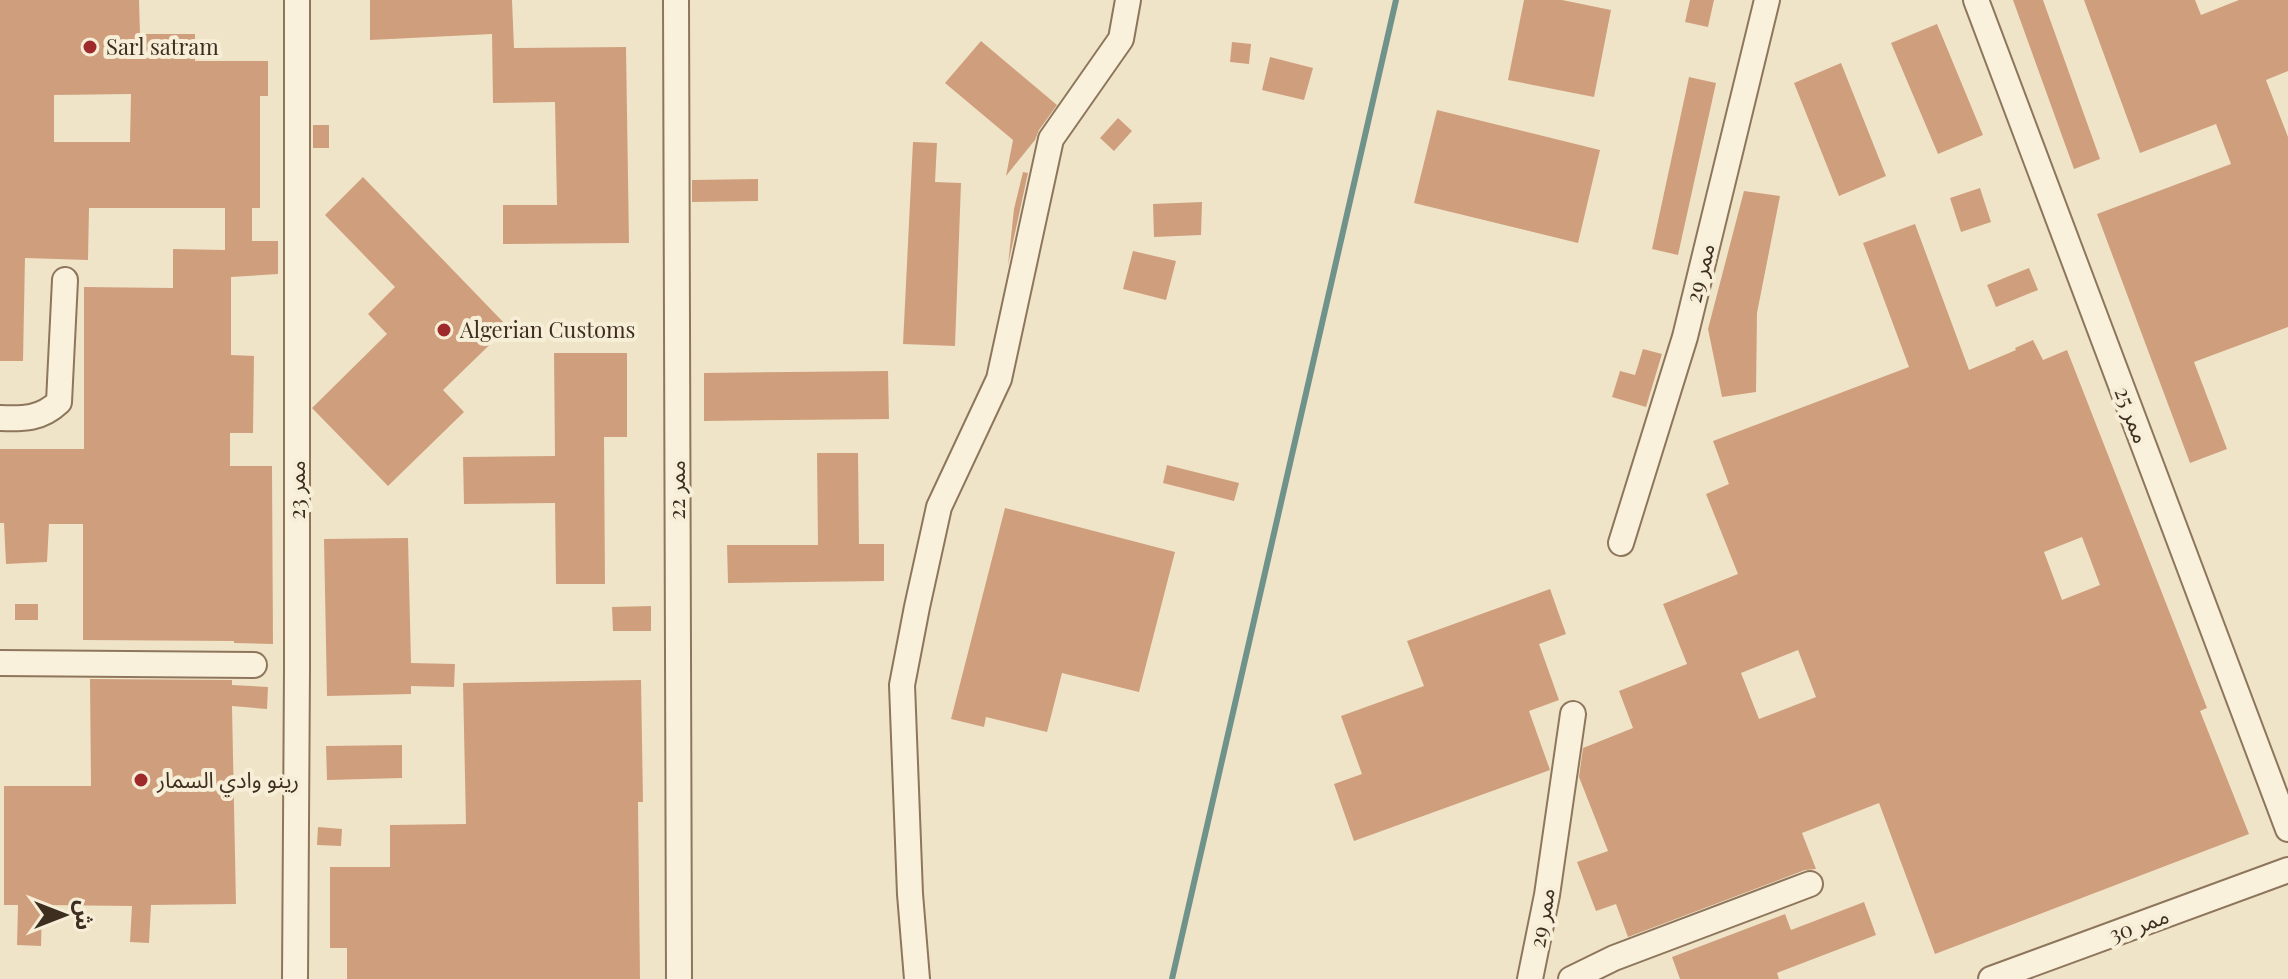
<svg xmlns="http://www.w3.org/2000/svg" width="2288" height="979" font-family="'Playfair Display','Noto Sans Arabic',serif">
	<rect width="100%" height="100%" fill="#f0e4c8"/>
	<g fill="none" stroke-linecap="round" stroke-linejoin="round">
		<path stroke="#6f938a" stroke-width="6" d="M1172,979L1396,0"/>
	</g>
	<path fill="#cf9f7d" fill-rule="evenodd" d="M0,0H139L140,34H195V61H268V96H260V208H252V241H278V274L231,277V355L254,356L253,433H230V466H272L273,644L234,643V641L83,640V524H49L47,562L6,564L4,523H0V449H84V287L173,288V249L225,250V208H89L88,260L25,258L23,361H0ZM131,94L130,142H54V95Z
		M370,0H512L514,48L626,47L629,243L503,244V205H557L555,102L493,103L492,34L370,40Z
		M1524,0H1562L1611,10L1594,97L1508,80Z
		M1690,0H1714L1708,27L1685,22Z
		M2013,0H2043L2100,159L2074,169Z
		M2084,0H2195L2201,15L2239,0H2288V71L2266,80L2288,137V327L2194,362L2227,449L2190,463L2097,214L2231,164L2216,124L2140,153Z
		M1937,24L1983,135L1938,154L1891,43Z
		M981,41L1057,105L1039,130L1035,140L1006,176L1013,140L945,83Z
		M1232,42L1251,44L1249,64L1230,62Z
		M1270,57L1313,68L1304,100L1262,90Z
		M1841,63L1886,176L1839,196L1794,83Z
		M1689,77L1716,83L1678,255L1652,249Z
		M1437,110L1600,150L1578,243L1414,203Z
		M1118,118L1132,131L1114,151L1100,138Z
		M313,125H329V148H313Z
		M913,142L937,143L935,182L961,183L955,346L903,344Z
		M1023,172L1028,173L1008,265L1014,209Z
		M363,177L508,327L443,390L464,412L388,486L312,408L387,334L368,314L395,287L325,215Z
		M758,179V201L692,202V180Z
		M1980,188L1991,222L1961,232L1950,198Z
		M1744,191L1780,196L1757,313L1756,392L1722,397L1708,329Z
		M1202,202L1201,235L1154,237L1153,204Z
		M1915,224L1969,370L2016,350L2015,348L2033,340L2043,360L2067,350L2207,708L2200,711L2249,834L1935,954L1879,803L1802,833L1816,869L1805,870L1628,937L1616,904L1596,911L1577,862L1608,851L1579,777L1583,748L1633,728L1619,691L1687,664L1663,604L1738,574L1706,494L1729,484L1713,441L1909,367L1863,243ZM2082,537L2100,585L2062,600L2044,552ZM1798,650L1816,697L1759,719L1741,673Z
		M1133,251L1176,261L1166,300L1123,289Z
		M2029,268L2038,290L1996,307L1987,285Z
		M1643,349L1662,354L1646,407L1612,397L1620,371L1635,375Z
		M554,353H627V437H604L605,584H556L555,503L464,504L463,457L555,456Z
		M888,371L889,419L704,421V373Z
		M817,453H858L859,544H884V581L728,583L727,545H818Z
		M1167,465L1239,483L1234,501L1163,483Z
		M1005,508L1175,552L1139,692L1062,673L1047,732L986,717L984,727L951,719Z
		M408,538L411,663L455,664L454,687L411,686V694L327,696L324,539Z
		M1550,589L1566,634L1539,644L1559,700L1529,711L1550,770L1354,841L1334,784L1362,774L1341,716L1424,686L1407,641Z
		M15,604H38V620H15Z
		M651,606V631H613L612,607Z
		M90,679L232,680V685L268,687L267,709L232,706L236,904L151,905L149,943L130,942L132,906L42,905L41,946L17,945L18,905H4V786H91Z
		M641,680L643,802H638L640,979H347V948H330V867H390V825L466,824L463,683Z
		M402,745V778L327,780L326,746Z
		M318,827L342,829L341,846L317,845Z
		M1864,902L1876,935L1777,973L1779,979H1680L1672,957L1785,914L1791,930Z"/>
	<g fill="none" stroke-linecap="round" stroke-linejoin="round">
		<g stroke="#8d765c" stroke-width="28">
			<path id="minor" d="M676,0L679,979
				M1976,0L2288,829
				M0,418C24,419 41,419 59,402L65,280
				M1621,543L1685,337L1767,0
				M0,663L254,665
				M295,979L297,670V0
				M917,979L910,894L902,685L917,607L939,507L999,379L1051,139L1121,39L1128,0
				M1530,979L1547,895L1573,714
				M1571,979L1614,958L1810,884
				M1991,979L2288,870"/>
		</g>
		<use href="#minor" stroke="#faf1dc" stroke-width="24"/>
	</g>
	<g fill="#9e2a2b" stroke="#f7eed8" stroke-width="3">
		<circle cx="90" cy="47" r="8"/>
		<circle cx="444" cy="330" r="8"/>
		<circle cx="141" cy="780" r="8"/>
	</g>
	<g text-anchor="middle" stroke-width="8" stroke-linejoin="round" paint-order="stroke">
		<g font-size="22" fill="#3d2e20" stroke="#f7eed8" text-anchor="start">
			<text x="106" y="55">Sarl satram</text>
			<text x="460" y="338">Algerian Customs</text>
			<text x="157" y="788">رينو وادي السمار</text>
		</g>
		<g font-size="22" fill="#3d2e20" stroke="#f7eed8">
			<text transform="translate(1700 273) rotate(-76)" y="8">ممر 29</text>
			<text transform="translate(2132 415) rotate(69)" y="8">ممر 25</text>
			<text transform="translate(297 490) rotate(-90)" y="8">ممر 23</text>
			<text transform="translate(677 490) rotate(-90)" y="8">ممر 22</text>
			<text transform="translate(1542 918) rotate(-80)" y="8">ممر 29</text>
			<text transform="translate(2139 925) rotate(-20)" y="8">ممر 30</text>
		</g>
	</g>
	<g transform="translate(64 915) rotate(90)" stroke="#f7eed8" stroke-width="6" paint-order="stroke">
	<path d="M0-6L14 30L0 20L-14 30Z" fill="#3d2e20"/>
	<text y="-12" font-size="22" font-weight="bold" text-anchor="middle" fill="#3d2e20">ش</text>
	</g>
</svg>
